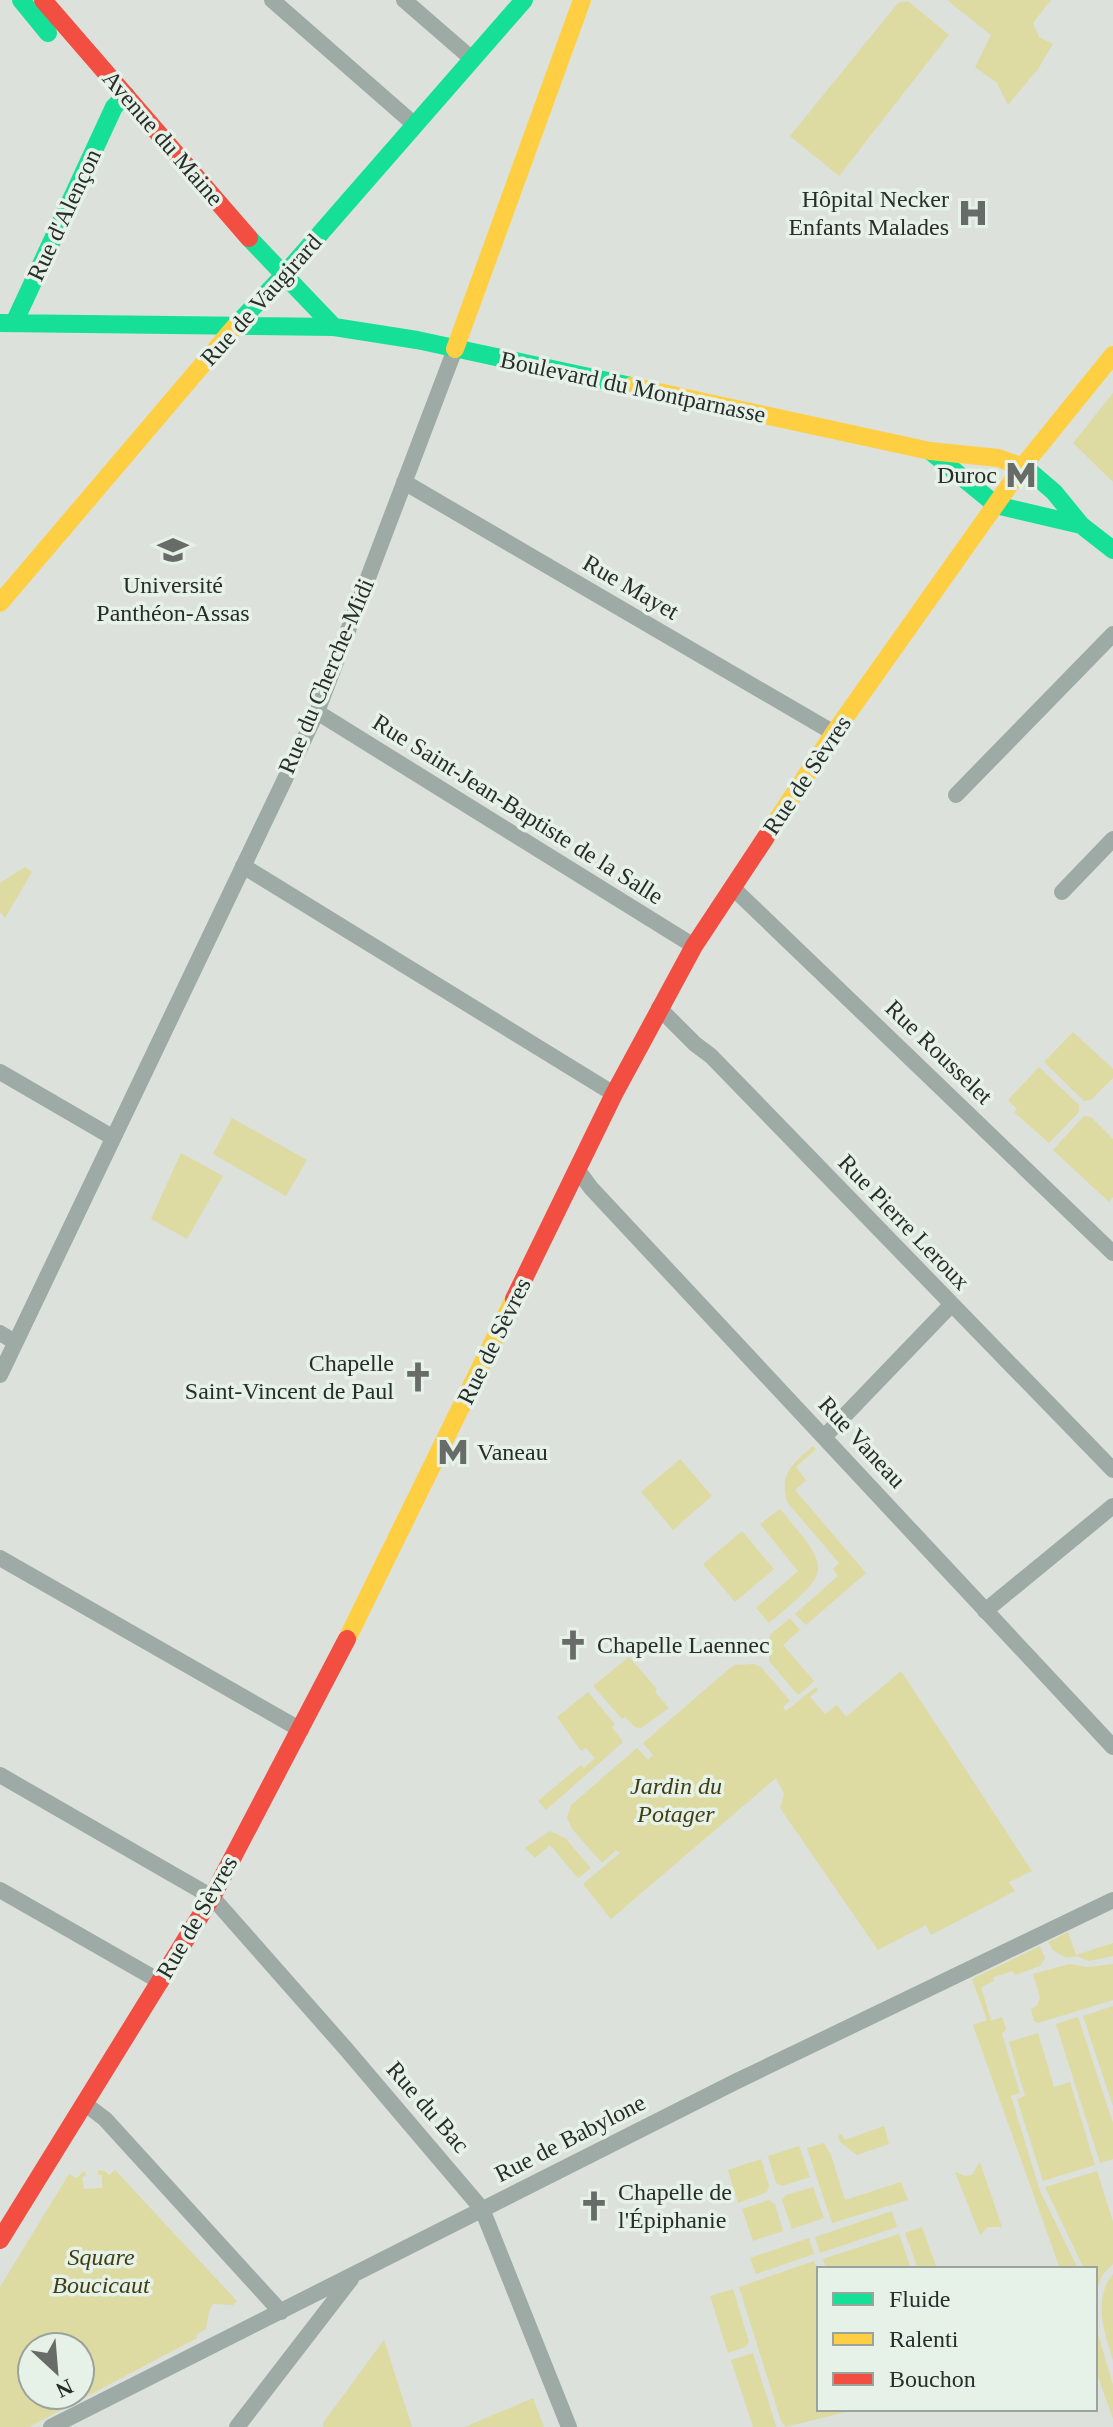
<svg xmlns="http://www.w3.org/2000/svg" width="1113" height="2427" font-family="Georgia,serif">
	<rect width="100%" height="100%" fill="#dce1dc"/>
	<path fill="#dddaa2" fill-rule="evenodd" d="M947,0H1051L1033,23L1039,37L1053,44L1038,69L1008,105L997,83L975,67L991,35Z
		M908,1L949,35L839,176L790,136L898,3Z
		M1113,393V482L1073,443Z
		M25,867L32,872L5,918L0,912V883Z
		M1073,1032L1113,1069V1078L1091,1100L1084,1101L1044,1062Z
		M1039,1067L1079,1105V1112L1049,1143L1014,1112L1017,1109L1008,1100Z
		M1084,1116L1091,1117L1113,1139V1197L1109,1202L1053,1150Z
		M232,1118L307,1160L286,1196L213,1154Z
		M181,1153L223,1176L187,1239L151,1219Z
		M813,1446L816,1449L796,1467L806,1480L795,1490L866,1573L806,1625L795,1614L838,1576L833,1569L839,1563L787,1502C779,1472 793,1464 813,1446Z
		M680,1459L712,1496L673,1530L641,1492Z
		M780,1509C833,1572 832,1570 769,1623L756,1608L798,1571L760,1524Z
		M742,1531L774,1569L735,1602L703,1564Z
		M790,1618L800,1630L783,1645L814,1681L800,1694H797L769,1661L770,1635Z
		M629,1657L657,1689L655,1692L669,1708L641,1728L635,1727L625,1717L622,1719L593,1686Z
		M754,1664L761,1667L790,1701L783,1707L786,1711L816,1687L818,1690L810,1697L825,1714L837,1705L846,1717L901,1671L1032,1871L1009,1882L1015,1891L931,1935L926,1925L878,1950L780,1808L784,1794L776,1778L611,1919L583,1884L620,1853L616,1850L602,1863L572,1829L567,1818L571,1805L637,1748L648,1760L653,1755L643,1743L729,1669L735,1665Z
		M588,1692L615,1724L612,1727L622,1740V1743L546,1810L538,1801L581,1765L584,1768L595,1758L586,1748L581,1751L557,1717Z
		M550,1831L565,1838L591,1868L578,1878L550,1845L535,1858L525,1848Z
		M1068,1932L1076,1955L1113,1943V1956L1089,1961L1076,1956L1066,1958L1053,1950L1048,1942Z
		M1040,1946L1045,1958L1040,1966L1015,1975L1013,1971L993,1977L994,1981L981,1987L991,2021L1002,2017L1006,2029L1002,2034L1020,2093L1011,2096L1040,2191L1078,2269H1060L973,2025L987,2020L972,1979Z
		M1069,1964L1088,1967L1113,1964V2000L1038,2023L1034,2021L1031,2009L1037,2006L1040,1998L1033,1974Z
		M1113,2006V2106L1083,2016Z
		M1078,2017L1113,2123V2159L1100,2163L1056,2024Z
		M1038,2033L1054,2087L1070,2082L1095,2165L1043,2181L1017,2099L1025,2096L1009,2042Z
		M884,2126L889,2144L857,2155L840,2142L838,2136L841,2134L845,2140Z
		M824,2143L831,2155L845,2200L901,2182L908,2200L832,2223L807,2148Z
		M799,2146L810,2177L782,2186L776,2183L768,2156Z
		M761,2159L769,2186L767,2192L738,2203L728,2170Z
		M980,2162L1002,2227H988L980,2235L955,2172L965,2176L972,2175Z
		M98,2170L105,2171L109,2175L115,2170L237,2301L233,2305L213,2304L209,2312L206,2329L196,2335L197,2338L29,2427H0V2287L69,2174L76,2178L85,2171L86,2176L82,2177L84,2189L102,2188V2175H98ZM32,2347H80V2395H32Z
		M1097,2171L1113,2222V2264L1103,2274L1096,2290L1095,2269H1084L1045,2187Z
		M813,2187L824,2218L792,2229L782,2200L786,2195Z
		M769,2200L775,2204L783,2231L753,2241L742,2209Z
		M892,2211L897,2227L820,2253L815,2237Z
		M922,2227L937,2269H918L905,2233Z
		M899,2234L911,2269H826L823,2259Z
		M809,2238L814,2254L756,2274L750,2258Z
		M814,2261L819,2275V2409H857L786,2427L781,2421L739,2287Z
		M1113,2274V2361C1105,2333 1092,2300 1113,2274Z
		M733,2289L749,2342L745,2347L728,2353L710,2296Z
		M1095,2324L1113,2385V2419L1095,2368Z
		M384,2340L412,2427H323V2423Z
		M753,2353L776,2426L777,2427H753L731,2360Z
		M533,2398L544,2427H465Z"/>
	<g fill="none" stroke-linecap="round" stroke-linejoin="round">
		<path stroke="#9eaaa5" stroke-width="16" d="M272,0L415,125
			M404,0L472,59
			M404,482L834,733
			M317,712L694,946
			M956,795L1113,634
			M243,866L614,1094
			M732,887L1113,1253
			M1062,892L1113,839
			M659,1008L695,1044L711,1056L1113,1470
			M0,1072L112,1137
			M577,1169L591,1188L1113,1747
			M0,1333L15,1342
			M0,1375L317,712L455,349
			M825,1436L951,1305
			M0,1558L301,1730
			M985,1611L1113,1506
			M0,1775L212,1897L346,2049L482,2209L569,2427
			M0,1890L161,1982
			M84,2103L105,2119L281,2312
			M51,2427L737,2081L1113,1900
			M237,2427L351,2279"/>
		<path stroke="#16e098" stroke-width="18" d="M21,0L48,33
			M249,238L334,327
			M0,323L334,327L417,340L631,386
			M14,323L114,107L126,95
			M237,324L284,275L524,0
			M930,451L996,505L1081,525
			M1026,468L1054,492L1081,525L1113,550"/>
		<path stroke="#ffcf43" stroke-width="18" d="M455,349L582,0
			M631,386L930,451L998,458L1026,468
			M0,603L237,324
			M766,837L834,733L1023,466L1113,355
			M347,1639L514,1299"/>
		<path stroke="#f24e42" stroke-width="18" d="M43,0L249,238
			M514,1299L614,1094L694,946L766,837
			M0,2240L212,1897L347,1639"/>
	</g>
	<defs>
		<g id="hospital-bare" transform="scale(2.4)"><path d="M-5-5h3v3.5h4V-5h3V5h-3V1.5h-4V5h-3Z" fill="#686c68" stroke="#e6f1e8" stroke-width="2.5" paint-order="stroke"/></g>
		<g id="metro-bare" transform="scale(2.4)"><path d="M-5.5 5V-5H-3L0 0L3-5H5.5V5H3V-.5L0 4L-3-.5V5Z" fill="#686c68" stroke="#e6f1e8" stroke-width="2.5" paint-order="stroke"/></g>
		<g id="university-bare" transform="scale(2.4)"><path d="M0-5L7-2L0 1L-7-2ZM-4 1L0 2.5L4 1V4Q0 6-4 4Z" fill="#686c68" stroke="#e6f1e8" stroke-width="2.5" paint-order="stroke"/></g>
		<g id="church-bare" transform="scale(2.4)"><path d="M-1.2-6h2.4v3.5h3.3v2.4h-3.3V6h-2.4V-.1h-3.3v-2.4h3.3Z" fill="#686c68" stroke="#e6f1e8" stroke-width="2.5" paint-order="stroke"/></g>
	</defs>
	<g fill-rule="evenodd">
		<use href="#hospital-bare" x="973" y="213"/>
		<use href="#metro-bare" x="1021" y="475"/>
		<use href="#university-bare" x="173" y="550"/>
		<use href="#church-bare" x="418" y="1377"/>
		<use href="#metro-bare" x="453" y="1452"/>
		<use href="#church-bare" x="573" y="1645"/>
		<use href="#church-bare" x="594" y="2206"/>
	</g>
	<g text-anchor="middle" stroke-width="7" stroke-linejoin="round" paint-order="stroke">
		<g font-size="24" fill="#292d2a" stroke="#e6f1e8">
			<text transform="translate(163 138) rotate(49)" y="8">Avenue du Maine</text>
			<text transform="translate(64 215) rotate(-65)" y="8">Rue d'Alençon</text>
			<text transform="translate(261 300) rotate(-48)" y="8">Rue de Vaugirard</text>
			<text transform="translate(633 387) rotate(12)" y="8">Boulevard du Montparnasse</text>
			<text transform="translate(631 587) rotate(30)" y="8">Rue Mayet</text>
			<text transform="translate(326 676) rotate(-67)" y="8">Rue du Cherche-Midi</text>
			<text transform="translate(807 775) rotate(-56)" y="8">Rue de Sèvres</text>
			<text transform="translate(518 809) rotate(32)" y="8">Rue Saint-Jean-Baptiste de la Salle</text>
			<text transform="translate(939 1052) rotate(44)" y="8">Rue Rousselet</text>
			<text transform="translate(904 1222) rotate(46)" y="8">Rue Pierre Leroux</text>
			<text transform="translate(494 1341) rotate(-64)" y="8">Rue de Sèvres</text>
			<text transform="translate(862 1442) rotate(47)" y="8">Rue Vaneau</text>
			<text transform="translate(197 1917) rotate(-60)" y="8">Rue de Sèvres</text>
			<text transform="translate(428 2107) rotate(49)" y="8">Rue du Bac</text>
			<text transform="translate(570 2138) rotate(-27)" y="8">Rue de Babylone</text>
		</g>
		<g font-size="24" fill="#292d2a" stroke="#e6f1e8" text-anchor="end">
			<text x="949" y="207">Hôpital Necker<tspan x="949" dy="28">Enfants Malades</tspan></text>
			<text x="997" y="483">Duroc</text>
			<text x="173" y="593" text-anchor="middle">Université<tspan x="173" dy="28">Panthéon-Assas</tspan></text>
			<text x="394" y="1371">Chapelle<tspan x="394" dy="28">Saint-Vincent de Paul</tspan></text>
			<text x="477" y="1460" text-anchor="start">Vaneau</text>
			<text x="597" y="1653" text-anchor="start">Chapelle Laennec</text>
			<text x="618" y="2200" text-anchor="start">Chapelle de<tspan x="618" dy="28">l'Épiphanie</tspan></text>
		</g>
		<g font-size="24" font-style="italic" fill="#413e14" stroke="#e6f1e8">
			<text x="676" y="1794">Jardin du<tspan x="676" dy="28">Potager</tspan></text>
			<text x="101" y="2265">Square<tspan x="101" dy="28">Boucicaut</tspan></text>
		</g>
	</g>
	<rect x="817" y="2267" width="280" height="144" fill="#e6f1e8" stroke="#9aa39c" stroke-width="2"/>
	<rect x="833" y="2293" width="40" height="12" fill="#16e098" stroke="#9aa39c" stroke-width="2"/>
	<text x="889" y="2307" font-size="24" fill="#292d2a">Fluide</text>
	<rect x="833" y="2333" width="40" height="12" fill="#ffcf43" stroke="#9aa39c" stroke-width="2"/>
	<text x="889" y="2347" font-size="24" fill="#292d2a">Ralenti</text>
	<rect x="833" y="2373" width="40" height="12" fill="#f24e42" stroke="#9aa39c" stroke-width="2"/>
	<text x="889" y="2387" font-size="24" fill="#292d2a">Bouchon</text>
	<g transform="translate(56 2371) rotate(154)"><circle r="38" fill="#e6f1e8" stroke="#9aa39c" stroke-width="2"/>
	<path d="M0-6L14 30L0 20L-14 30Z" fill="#686c68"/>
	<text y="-12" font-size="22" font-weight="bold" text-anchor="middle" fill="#292d2a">N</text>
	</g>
</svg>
